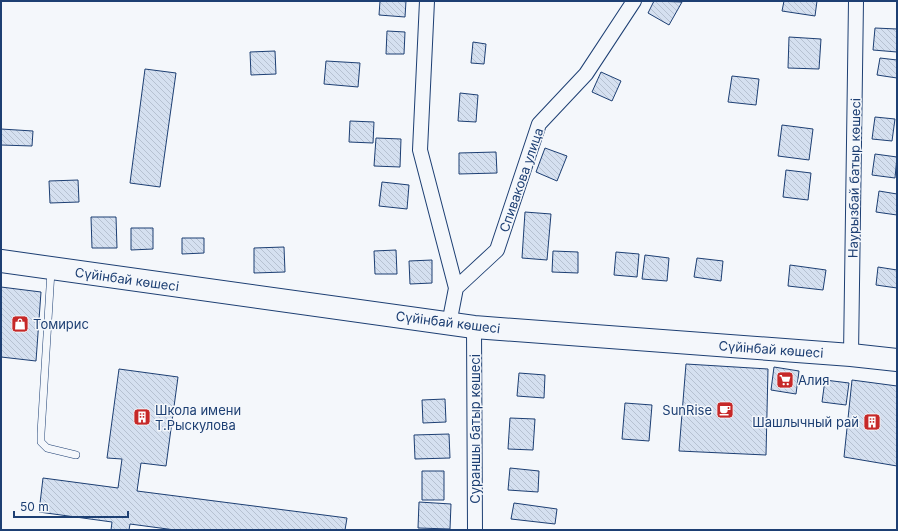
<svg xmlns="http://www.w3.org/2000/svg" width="898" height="531" font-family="Inter,sans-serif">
	<defs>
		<pattern id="building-back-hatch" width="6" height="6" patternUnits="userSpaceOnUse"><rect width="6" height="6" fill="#d5e0f0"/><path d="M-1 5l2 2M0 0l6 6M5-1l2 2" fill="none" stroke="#b6c1d1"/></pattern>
	</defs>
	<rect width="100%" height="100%" fill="#f4f7fb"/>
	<path fill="url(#building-back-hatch)" stroke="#1d3f73" d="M380,1H406L405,17L379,15Z
		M654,1L682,2L669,25L648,13Z
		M784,1H817L815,16L782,11Z
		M875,28L897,29V52L873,50Z
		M387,31L405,32L404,54H386Z
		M789,37L821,39L819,69L788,68Z
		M473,42L486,44L484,64L471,63Z
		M275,51L276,74L251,75L250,52Z
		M880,58L897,60V78L877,75Z
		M326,61L360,63L358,87L324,84Z
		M145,69L176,73L160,187L130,183Z
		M601,72L621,81L612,101L592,92Z
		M732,76L759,79L756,105L728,102Z
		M460,93L478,95L476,122L458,121Z
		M875,117L895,119L892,141L872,139Z
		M350,121L374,122L373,143L349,142Z
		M782,125L813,129L809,160L778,156Z
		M1,129L33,131L32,146L1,145Z
		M376,138L401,139L400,167L374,166Z
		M545,148L567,156L557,181L536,172Z
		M496,152L497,173L459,174V153Z
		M875,154L897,157L895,178L872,175Z
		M786,170L811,173L808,200L783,197Z
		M78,180L79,202L50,203L49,181Z
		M382,182L409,185L407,209L379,206Z
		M879,191L897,194V215L876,212Z
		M525,212L551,214L547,260L522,258Z
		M91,217H116L117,248H92Z
		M131,228H153V249L131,250Z
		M182,238H204V253L182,254Z
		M284,247L285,272L254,273V248Z
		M396,250L397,274H375L374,251Z
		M553,251L578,252V273L552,272Z
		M616,252L639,254L637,277L614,275Z
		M645,255L669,258L667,281L642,279Z
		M697,258L723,261L721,281L694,277Z
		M432,260V283L410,284L409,261Z
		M790,265L826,270L823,290L788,286Z
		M878,267L897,270V288L876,285Z
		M1,287L41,292L36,361L1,357Z
		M686,364L768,369L766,455L679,451Z
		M774,367L799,371L796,394L771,390Z
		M119,369L178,377L166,466L141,463L137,491L347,518L345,530H175L130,524L129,530H111L112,522L39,512L43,478L118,488L122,459L107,458Z
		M519,373L545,375L544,398L517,396Z
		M825,380L849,383L846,405L822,402Z
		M852,380L897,386V466L844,457Z
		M445,399L446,422L423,423L422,400Z
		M625,403L652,405L649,441L622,439Z
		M510,418L535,419L533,450L508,449Z
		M449,434L450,458L415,459L414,435Z
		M510,468L539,471L538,492L508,490Z
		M422,471H444V500H422Z
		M419,502L451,504L450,529L418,528Z
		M514,503L557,509L555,524L511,519Z"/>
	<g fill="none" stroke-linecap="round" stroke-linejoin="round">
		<g stroke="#1d3f73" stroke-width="8">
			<path id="service" d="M51,271L41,433V442L47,448L76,455"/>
		</g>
		<g stroke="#1d3f73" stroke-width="16">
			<path id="minor" d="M427,1L420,150L456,288
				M449,324L456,288L497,250L539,124L586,74L634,1
				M474,327L475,530
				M851,355L856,1"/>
		</g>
		<g stroke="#1d3f73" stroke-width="24">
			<path id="primary" d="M1,261L474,327L851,355L897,360"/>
		</g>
		<use href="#service" stroke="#f4f7fb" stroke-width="7"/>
		<use href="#minor" stroke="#f4f7fb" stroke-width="14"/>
		<use href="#primary" stroke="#f4f7fb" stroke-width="22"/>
	</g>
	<defs>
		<g id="shop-square" transform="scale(0.9)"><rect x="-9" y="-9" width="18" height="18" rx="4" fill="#c62828" stroke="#f4f7fb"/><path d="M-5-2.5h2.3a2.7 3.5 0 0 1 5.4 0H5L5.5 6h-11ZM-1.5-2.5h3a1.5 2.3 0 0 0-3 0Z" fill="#fff"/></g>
		<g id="supermarket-square" transform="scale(0.9)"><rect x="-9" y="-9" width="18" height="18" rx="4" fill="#c62828" stroke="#f4f7fb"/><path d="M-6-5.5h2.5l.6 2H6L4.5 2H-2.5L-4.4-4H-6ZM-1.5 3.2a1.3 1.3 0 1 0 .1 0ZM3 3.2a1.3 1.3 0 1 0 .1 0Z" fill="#fff"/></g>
		<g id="cafe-square" transform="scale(0.9)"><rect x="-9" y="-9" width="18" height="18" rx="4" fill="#c62828" stroke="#f4f7fb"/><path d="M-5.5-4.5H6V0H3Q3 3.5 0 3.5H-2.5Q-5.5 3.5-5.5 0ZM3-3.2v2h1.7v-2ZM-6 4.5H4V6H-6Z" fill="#fff"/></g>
		<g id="building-square" transform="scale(0.9)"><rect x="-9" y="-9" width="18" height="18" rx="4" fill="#c62828" stroke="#f4f7fb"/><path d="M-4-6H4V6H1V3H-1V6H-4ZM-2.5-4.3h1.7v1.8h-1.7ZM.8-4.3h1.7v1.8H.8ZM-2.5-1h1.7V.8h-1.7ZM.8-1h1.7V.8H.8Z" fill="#fff"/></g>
	</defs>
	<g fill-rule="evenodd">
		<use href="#shop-square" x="20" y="324"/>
		<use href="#supermarket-square" x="785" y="380"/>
		<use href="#cafe-square" x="725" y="410"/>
		<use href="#building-square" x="142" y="417"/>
		<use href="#building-square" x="872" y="422"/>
	</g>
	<g text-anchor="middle" stroke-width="3" stroke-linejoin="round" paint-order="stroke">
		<g font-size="13" fill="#1d3f73" stroke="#f4f7fb">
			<text transform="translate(854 178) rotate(-89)" y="5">Наурызбай батыр көшесі</text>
			<text transform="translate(521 180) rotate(-71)" y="5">Спивакова улица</text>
			<text transform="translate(127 279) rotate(8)" y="5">Сүйінбай көшесі</text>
			<text transform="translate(448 322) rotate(7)" y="5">Сүйінбай көшесі</text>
			<text transform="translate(771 349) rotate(4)" y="5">Сүйінбай көшесі</text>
			<text transform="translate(475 429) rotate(-90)" y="5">Сураншы батыр көшесі</text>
		</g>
		<g font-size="13" fill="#1d3f73" stroke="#f4f7fb" text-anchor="start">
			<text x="33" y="329">Томирис</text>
			<text x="798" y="385">Алия</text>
			<text x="155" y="415">Школа имени<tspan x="155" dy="15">Т.Рыскулова</tspan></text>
			<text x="712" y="415" text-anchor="end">SunRise</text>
			<text x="859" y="427" text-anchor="end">Шашлычный рай</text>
		</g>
	</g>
	<rect width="898" height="531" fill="none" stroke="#1d3f73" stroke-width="4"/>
	<path d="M14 511v6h114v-6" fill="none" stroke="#1d3f73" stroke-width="2"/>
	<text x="20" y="511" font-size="12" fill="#1d3f73" stroke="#f4f7fb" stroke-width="3" paint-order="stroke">50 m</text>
</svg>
